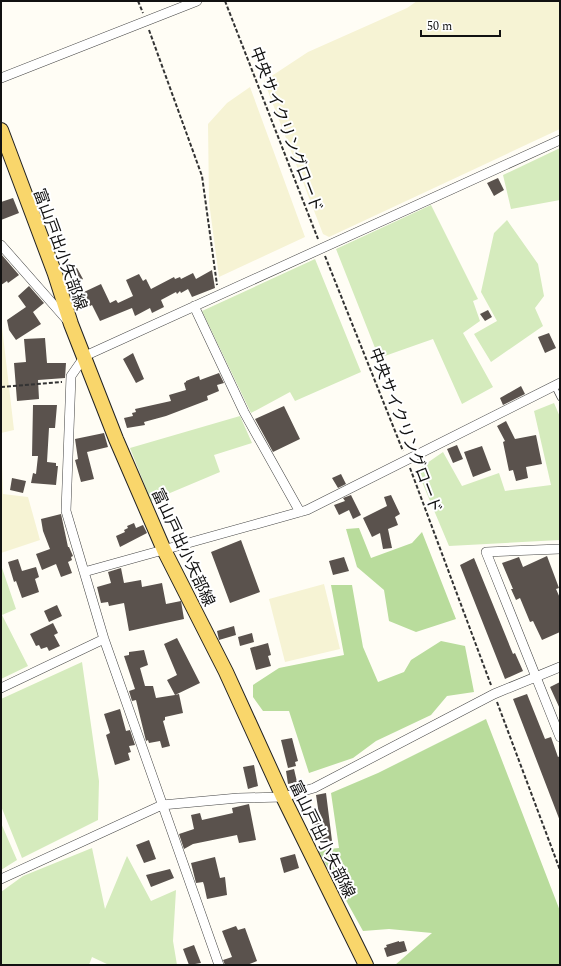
<svg xmlns="http://www.w3.org/2000/svg" width="561" height="966" font-family="Spectral,'Noto Sans JP',serif">
	<rect width="100%" height="100%" fill="#fffdf5"/>
	<path fill="#f6f3d4" d="M417,1H560V129L329,237L323,234L264,81L308,52L407,8Z
		M250,87L305,237L219,277L209,202L208,124L227,103Z
		M1,318L14,430L1,433L3,494L28,497L40,540L1,553Z
		M324,584L340,649L285,662L269,599Z"/>
	<path fill="#d5ebbd" d="M560,148V200L511,209L503,175Z
		M431,205L478,299L473,301L480,321L463,333L493,387L462,404L433,339L379,358L336,249Z
		M507,220L538,264L544,296L535,308L543,326L491,362L474,334L497,321L481,292L494,233Z
		M315,259L361,372L295,401L290,392L251,413L202,311Z
		M554,403L560,417V540L449,546L417,470L443,452L462,486L499,473L505,491L551,485L534,411Z
		M240,416L252,443L214,455L220,472L151,501L130,448Z
		M1,565L16,609L2,615L28,666L1,679Z
		M82,662L99,781L98,820L22,858L1,806V699Z
		M1,823L17,860L1,870Z
		M92,848L105,909L127,856L151,901L176,890L173,941L177,965H109L92,957L89,965H1V892L23,876Z"/>
	<path fill="#b9dc9c" d="M359,528L371,558L412,543L422,532L456,619L416,632L389,621L384,590L357,567L346,529Z
		M331,585H352L363,647L378,682L404,672L411,660L441,641L465,646L474,692L447,696L431,715L376,741L353,758L309,773L289,711H263L253,697V685L279,668L344,655Z
		M486,719L560,911V965H395L432,933L389,929L363,931L318,850L339,848L331,793L378,773Z"/>
	<path fill="#5a524d" d="M498,178L504,190L494,196L487,183Z
		M13,198L19,213L1,220V202Z
		M1,254L19,275L8,283L7,281L1,285Z
		M77,268L83,279L74,284L69,272Z
		M212,270L215,288L192,297L188,289L181,293L180,291L177,294L176,292L161,300L164,307L152,313L150,308L135,316L132,308L100,321L92,305L86,308L82,300L86,298L84,292L101,284L110,303L116,300L118,303L133,296L126,280L139,274L143,281L146,279L151,289L174,277L175,279L180,277L181,279L193,273L196,279Z
		M29,286L44,303L33,312L41,324L16,340L9,330L7,320L26,307L18,296Z
		M488,310L492,317L485,321L480,314Z
		M549,333L556,348L545,353L538,337Z
		M45,338L47,363H66L65,378L38,380L39,399L17,401L14,363L26,362L24,339Z
		M133,353L144,379L136,383L123,359Z
		M219,373L224,383L217,385L219,391L207,396L208,400L166,416L144,422L145,425L127,428L124,418L133,416L132,413L136,412L135,409L171,401L169,395L186,390L184,383L186,382V381L199,376L200,380Z
		M521,386L525,394L503,405L500,398Z
		M33,405H57L55,428H49L47,462L56,463V466H58L56,485L31,483L33,473L36,474L38,456H32Z
		M284,406L300,439L273,452L255,419Z
		M506,421L515,439L536,435L542,464L526,467L528,478L516,481L513,470L509,471L503,442L505,441L497,426Z
		M104,433L108,447L87,452L94,479L81,482L75,460L78,459L75,439Z
		M457,445L463,459L453,463L447,449Z
		M482,446L491,470L473,477L464,452Z
		M341,474L346,484L338,488L332,478Z
		M12,478L26,481L23,493L10,490Z
		M351,495L361,515L353,519L349,510L339,515L334,505L345,501L343,498Z
		M391,495L400,514L395,517L398,525L388,529L392,548L383,549L380,533L372,537L363,518L387,506L384,497Z
		M61,514L68,547H69L73,556L71,557L72,560L68,562L72,573L61,577L56,564L42,570L36,554L50,549L43,531L41,519Z
		M134,523L136,528L143,525L147,533L120,547L116,536L125,532L124,530L128,528L127,526Z
		M241,540L260,592L230,603L211,552Z
		M547,556L559,588L556,589L560,598V632L542,640L533,621L530,622L520,598L516,600L511,589H513L502,563L519,557L523,567Z
		M344,557L349,571L333,575L329,561Z
		M474,558L513,654L515,653L523,671L505,679L460,565Z
		M18,559L22,571L36,567L39,577L35,579L39,592L22,598L16,581L14,582L8,562Z
		M121,568L124,583L141,580L142,587L162,583L166,604L181,601L184,619L129,631L124,603L109,606L108,602L101,603L97,587L111,583L108,572Z
		M57,605L62,616L49,622L44,611Z
		M53,623L58,633L54,635L60,646L49,651L47,647L41,649L39,645L36,646L30,634Z
		M234,626L236,635L219,640L217,631Z
		M252,633L254,642L240,646L238,637Z
		M177,638L200,683L175,695L179,694L183,713L165,717V720L163,721L170,746L162,748L160,741L149,743L148,740L146,741L136,700L132,701L129,691L135,689L124,656L129,655V652L144,650L148,665L140,668L145,686H153L156,698L175,695L167,680L177,675L164,644Z
		M268,643L271,655L268,656L271,666L256,670L250,648Z
		M560,682V709L550,687Z
		M527,694L545,739L551,737L558,757L560,756V821L513,699Z
		M120,709L126,731L130,730L135,745L129,746L131,752L128,753L130,760L115,765L106,735L110,733L104,714Z
		M292,738L298,761L295,762L296,766L288,768L281,740Z
		M254,765L258,786L248,789L243,767Z
		M294,769L297,782L288,784L286,771Z
		M326,793L332,841L319,843L318,836H316L313,822L320,821L316,795Z
		M249,804L256,840L239,843L237,835L193,844L184,849L179,834L194,829L191,815L200,813L202,820L233,813L232,808Z
		M149,840L156,859L144,863L136,845Z
		M295,854L299,868L284,873L280,858Z
		M215,857L220,878L225,877L227,895L207,899L204,885L203,882L196,883L191,863Z
		M170,869L174,878L151,887L146,875Z
		M236,926L238,930L245,928L257,961L247,965H225L223,960L232,957L222,931Z
		M399,941V942L404,941L407,951L387,957L384,948L387,947L386,945Z
		M194,945L201,963L189,965L183,949Z"/>
	<g fill="none" stroke-linecap="round" stroke-linejoin="round">
		<g stroke="#444" stroke-width="6">
			<path id="lane" d="M554,386L560,398"/>
		</g>
		<g stroke="#444" stroke-width="10">
			<path id="street" d="M1,78L197,1
				M1,245L67,320
				M194,306L244,412L300,512
				M560,549L486,552L560,737
				M84,572L307,510L560,383
				M1,688L104,639
				M1,879L162,805L238,798L283,797L314,788L494,694L560,667
				M219,965L104,639L66,511L71,376L85,356L560,140"/>
		</g>
		<g stroke="#222" stroke-width="16">
			<path id="primary" d="M1,130L55,274L71,324L116,439L164,550L226,672L283,797L366,965"/>
		</g>
		<path stroke="#333" stroke-width="2" stroke-dasharray="4 2" stroke-linecap="butt" d="M138,1L143,13
			M225,1L318,239
			M149,30L202,176L217,285
			M325,256L403,451
			M1,387L62,382
			M410,468L491,685
			M497,702L560,870"/>
		<use href="#lane" stroke="#fff" stroke-width="4.5"/>
		<use href="#street" stroke="#fff" stroke-width="9"/>
		<use href="#primary" stroke="#f9d66b" stroke-width="14"/>
	</g>
	<g text-anchor="middle" stroke-width="4" stroke-linejoin="round" paint-order="stroke">
		<g font-size="16" fill="#111" stroke="#fff">
			<text transform="translate(287 129) rotate(69)" y="6">中央サイクリングロード</text>
			<text transform="translate(61 249) rotate(70)" y="6">富山戸出小矢部線</text>
			<text transform="translate(406 430) rotate(69)" y="6">中央サイクリングロード</text>
			<text transform="translate(184 547) rotate(65)" y="6">富山戸出小矢部線</text>
			<text transform="translate(323 839) rotate(64)" y="6">富山戸出小矢部線</text>
		</g>
	</g>
	<rect width="561" height="966" fill="none" stroke="#111111" stroke-width="4"/>
	<path d="M421 30v6h79v-6" fill="none" stroke="#111111" stroke-width="2"/>
	<text x="427" y="30" font-size="12" fill="#111111" stroke="#ffffff" stroke-width="3" paint-order="stroke">50 m</text>
</svg>
